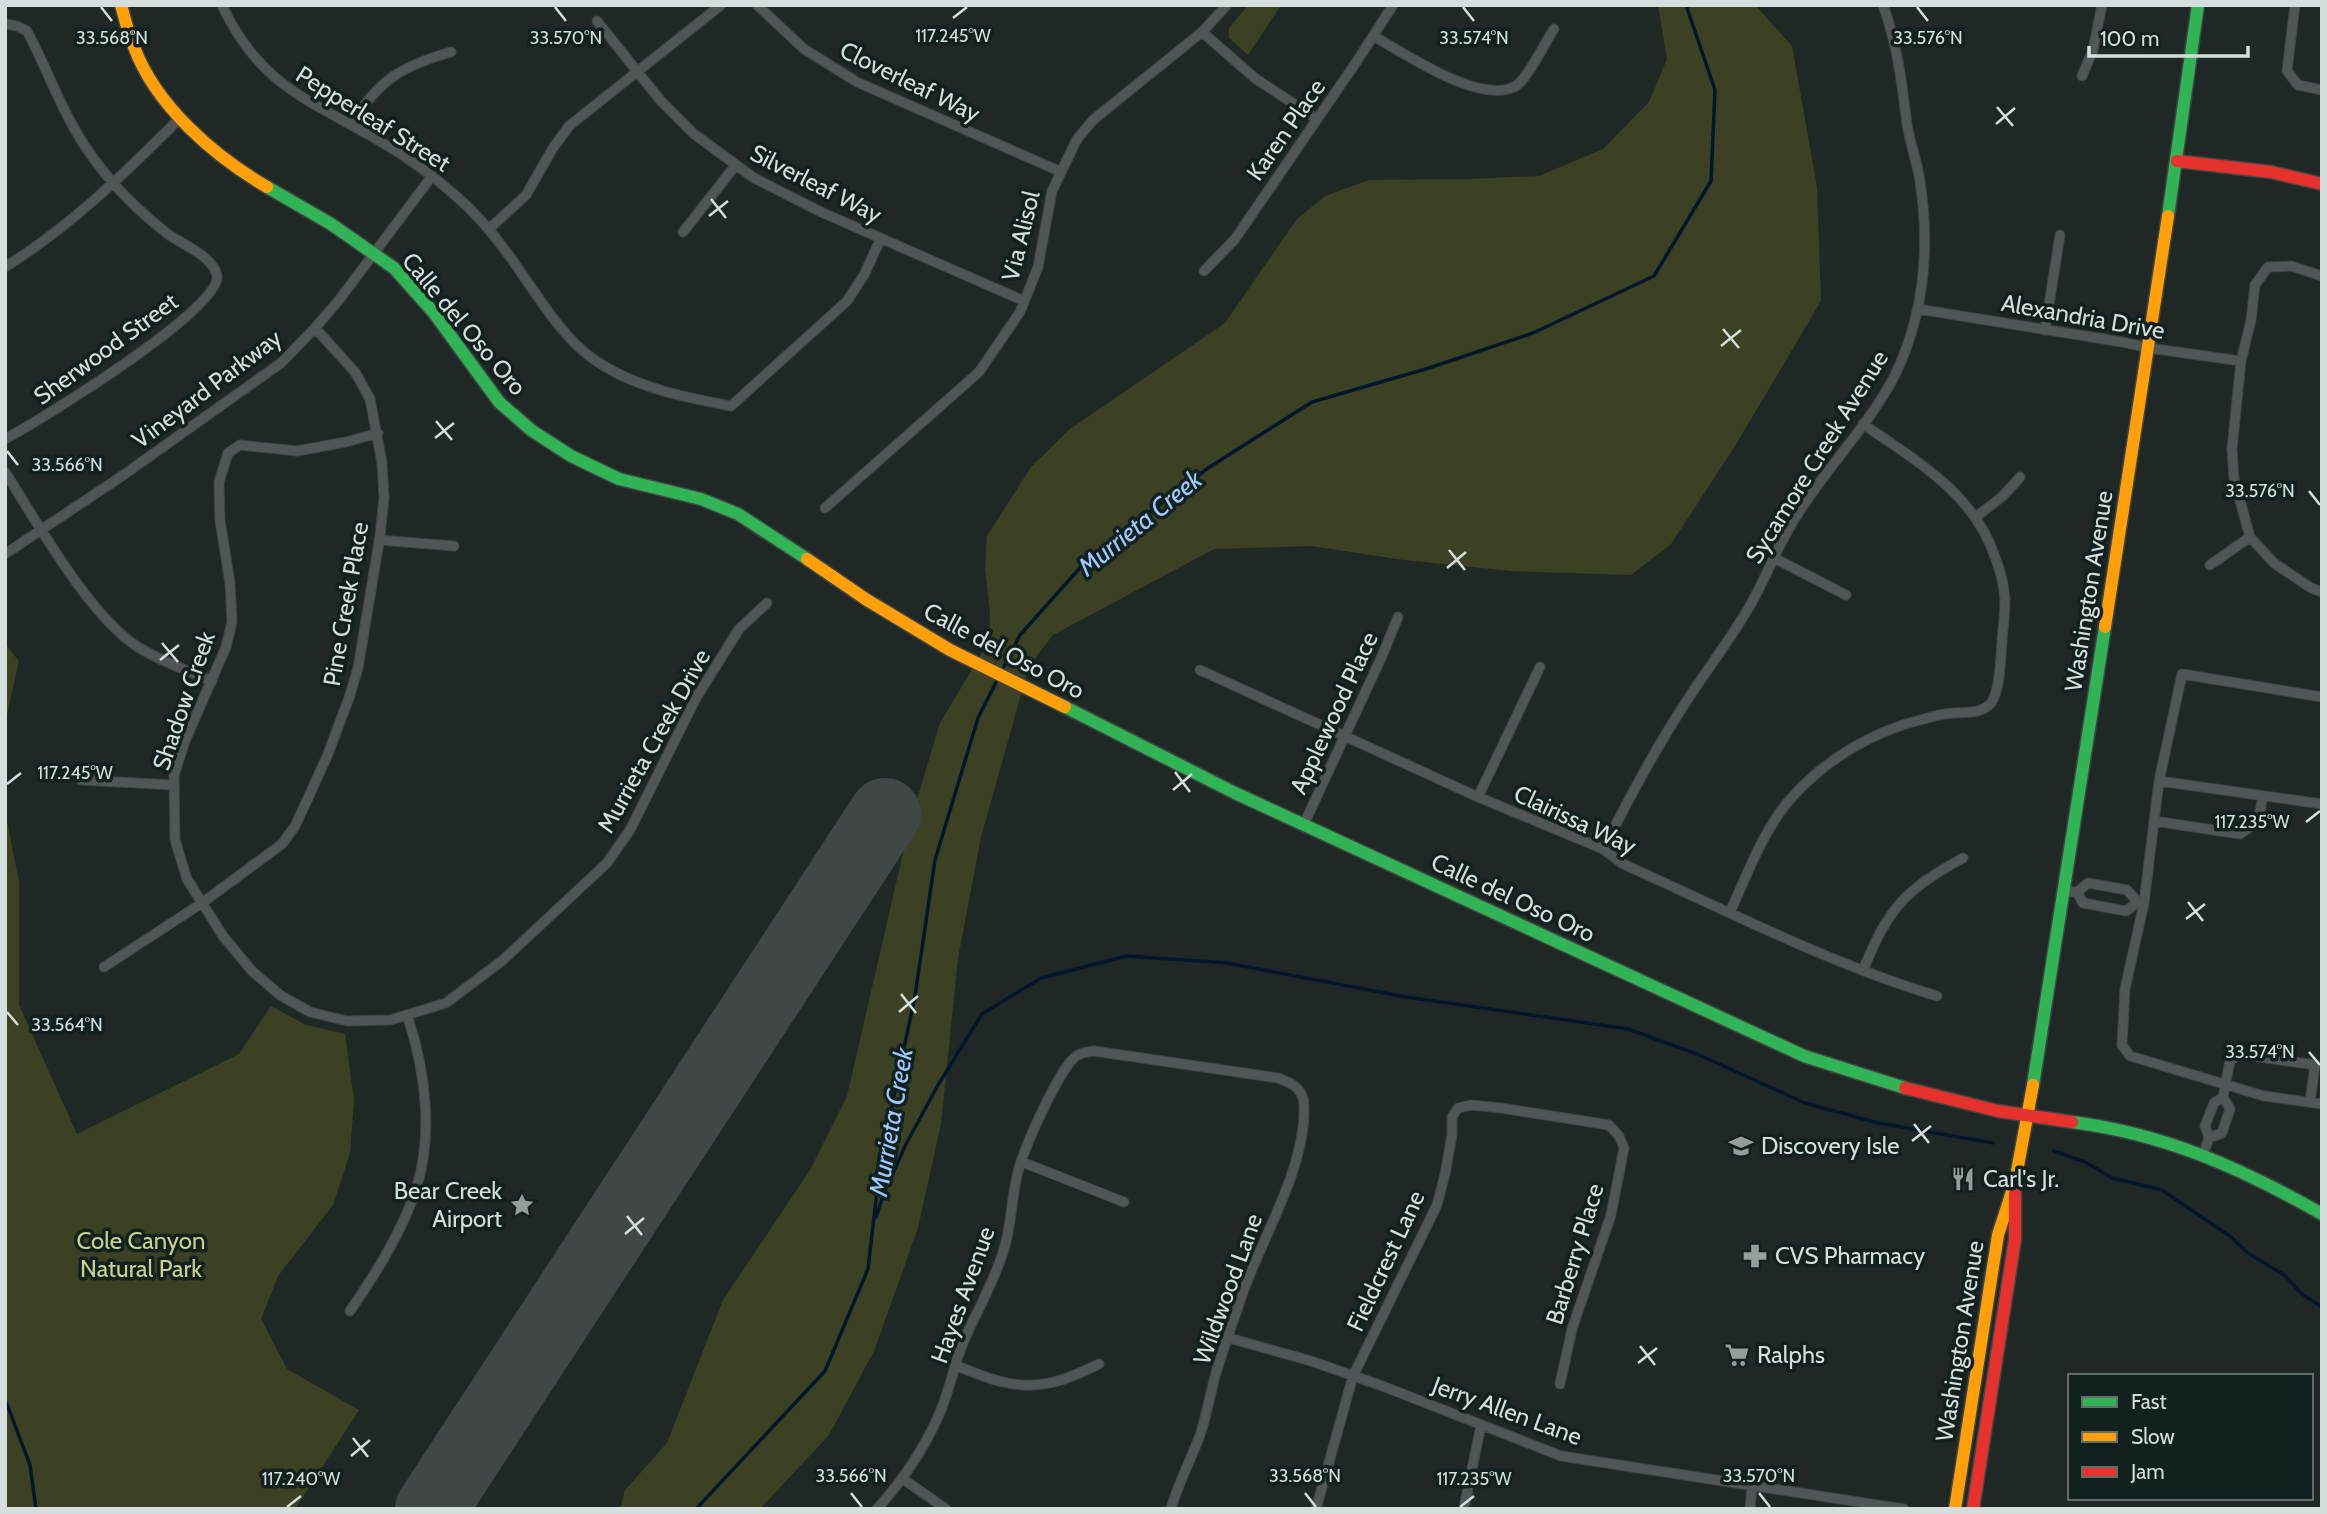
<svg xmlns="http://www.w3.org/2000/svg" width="2327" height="1514" font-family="Cabin,sans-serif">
	<rect width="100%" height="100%" fill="#202826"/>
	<path fill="#3d4123" d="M1248,5H1281L1248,55L1229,38V28Z
		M1658,5H1755L1792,46L1817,187L1821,301L1735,446L1671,544L1631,575L1511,571L1404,560L1311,546L1214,549L1053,635L1029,666L981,837L958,958L941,1124L918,1228L874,1351L829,1435L760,1509H620L625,1490L667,1443L723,1300L810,1170L847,1096L910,823L940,723L989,641L990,612L985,567L987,536L1031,467L1070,429L1225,323L1297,219L1325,196L1369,180L1469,179L1539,176L1603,149L1649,102L1667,59Z
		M5,644L19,661L5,724Z
		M5,811L19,882V1005L77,1134L239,1054L271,1006L306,1025L345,1034L354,1100L350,1153L333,1205L278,1276L261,1319L287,1369L359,1410L295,1509H5Z"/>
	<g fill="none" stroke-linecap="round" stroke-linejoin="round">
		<path stroke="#03172c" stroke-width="3.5" d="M2054,1151L2085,1162L2112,1178L2162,1190L2231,1237L2248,1253L2284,1275L2302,1294L2322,1307
			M876,1217L884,1193L905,1146L938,1085L982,1014L1041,978L1127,956L1227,963L1406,997L1628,1029L1697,1054L1805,1103L1878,1123L1993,1143
			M5,1399L30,1465L36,1509
			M696,1509L825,1371L868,1269L881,1157L915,996L935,860L978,718L1020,635L1087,560L1208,468L1312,402L1429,368L1533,333L1654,276L1711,181L1715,90L1686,5"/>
		<path stroke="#404746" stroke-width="72" d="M431,1509L885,814"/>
		<g stroke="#3e4544" stroke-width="11">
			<path id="street" d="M222,5C259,86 312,101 383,143C409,158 433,176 456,196C483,219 504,247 524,277C544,305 563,337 592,358C632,387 683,397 731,406L847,301L864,275L881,238
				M757,5L804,49L857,82L1059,171
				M2295,5L2287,71L2298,85L2322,90
				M597,21L660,100L694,134L754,178L821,212L1024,301
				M5,24L17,26L27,31C41,57 51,83 64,109C80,142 103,174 129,200C141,212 155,224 169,235C184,245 212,256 217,275C224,308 37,422 5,439
				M1202,32L1256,79L1317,119
				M1373,36C1405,53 1477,104 1514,87C1527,81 1545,42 1554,29
				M2082,76L2093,50L2102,5
				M351,125C378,80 402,66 451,52
				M489,229L526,195L553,148L569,126L721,5
				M683,232L735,166
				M5,267C71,226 125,173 180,118
				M1204,271L1235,239L1357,61L1393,5
				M2322,276L2291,266L2268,267L2255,285L2251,320L2241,361L2232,449L2234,479L2250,537L2274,563L2311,588L2322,592
				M1918,309L2122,342L2149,348L2241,361
				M2045,330L2060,235
				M378,433L346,442L297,451L240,445L228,453L219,482L220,521L230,583L232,622L226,647L185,741L174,775L175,840L187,879L223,936L252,971L280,995L310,1012L347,1021L390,1020L446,1003L503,960L607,863L630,830L696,698L739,629L767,603
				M5,472C37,522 89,616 138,647C161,661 187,671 212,681
				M825,508L979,372L1020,312L1038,267L1052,191L1077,139L1093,120L1202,32L1227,5
				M1976,517L2003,496L2020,477
				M379,540L454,546
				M5,554L122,476L281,363L315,328L339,300L432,176
				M1774,558L1846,595
				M2210,565L2250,537
				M1200,670L1478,797L1603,849L1623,864C1726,910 1830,964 1937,996
				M2322,697L2182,674L2159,781L2144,903L2125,989L2122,1045L2130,1056L2264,1096L2322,1104
				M81,780L174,785
				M2159,781L2322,804
				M1478,797L1540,667
				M2154,821L2240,834L2258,822L2263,796
				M1304,824L1382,656L1398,617
				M1603,849C1629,799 1655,749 1686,702C1706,671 1729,641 1748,609C1764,582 1775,552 1791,525C1821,473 1866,430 1894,377C1924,316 1930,248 1920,181C1917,162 1910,143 1907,124C1902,84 1897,43 1883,5
				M2063,891L2077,892L2088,883L2127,890L2138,902L2144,903
				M2077,892L2083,903L2126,911L2138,902
				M1730,912C1748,873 1764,827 1794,795C1827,759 1872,732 1920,720C1928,718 1937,715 1945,714C1960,711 1980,716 1991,703C2000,692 2001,656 2002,641C2003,627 2005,613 2005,599C2004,585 2000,570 1995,557C1974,493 1916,461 1863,424
				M104,967L202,903L282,844L295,826L309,796L328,754L349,698L358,668L380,536L384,498L382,463L370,399L355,372L315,328
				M1863,970C1889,908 1903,891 1963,858
				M2209,1138L2222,1133L2230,1109L2223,1097L2230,1061L2239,1054L2315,1065L2310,1102
				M2203,1154L2209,1138L2205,1126L2214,1103L2223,1097
				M1022,1162L1124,1202
				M350,1311C376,1273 402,1232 416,1189C434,1133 425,1069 407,1015
				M1229,1338L1311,1361L1385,1387L1561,1456L1904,1509
				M956,1366C972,1371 988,1379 1003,1382C1039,1391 1067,1380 1099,1364
				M903,1479L946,1509
				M1465,1503L1481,1425
				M877,1509C902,1481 923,1451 938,1417C950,1391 954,1362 966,1336C979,1307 995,1280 1004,1249C1011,1227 1011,1204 1016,1181C1020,1154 1054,1082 1071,1061C1078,1053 1085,1052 1094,1051L1278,1078C1292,1083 1304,1089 1304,1106C1306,1165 1265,1233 1245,1287C1235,1315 1225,1344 1216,1373C1210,1393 1207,1415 1200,1435C1191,1460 1178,1483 1171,1509
				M1316,1509L1353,1376L1437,1205L1445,1174L1452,1135V1117L1458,1108L1471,1105L1501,1108L1609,1125L1619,1136L1624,1148L1611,1215L1572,1329L1560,1384
				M1750,1509L1752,1486"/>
		</g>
		<g stroke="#3e4544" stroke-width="15">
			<path id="fast" d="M267,187L331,224L394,268L434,313L499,402L531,430L571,456L619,479L701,499L738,514L807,559
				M2168,216L2198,5
				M1065,707L1235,793L1804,1056L1905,1088
				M2033,1085L2105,627
				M2072,1122C2165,1134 2241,1168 2322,1214"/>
		</g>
		<g stroke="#3e4544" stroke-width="15">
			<path id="slow" d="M121,5C125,19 128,33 134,47C156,106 214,156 267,187
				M807,559L867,600L950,650L1065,707
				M2105,627L2168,216
				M1955,1509L1998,1235L2015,1182L2033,1085"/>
		</g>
		<g stroke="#3e4544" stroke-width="15">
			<path id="jam" d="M2177,161L2271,172L2322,184
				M1905,1088L1998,1111L2072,1122
				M1973,1509L2015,1239V1194"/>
		</g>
		<use href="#street" stroke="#505655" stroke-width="9"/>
		<use href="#fast" stroke="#30b455" stroke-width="12"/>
		<use href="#slow" stroke="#ff9f0a" stroke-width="12"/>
		<use href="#jam" stroke="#e5322d" stroke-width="12"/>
	</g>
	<path fill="none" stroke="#d5dedd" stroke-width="2.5" d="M101,7L112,21M555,7L566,21M1463,7L1474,21M1917,7L1928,21M953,18L967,7M1997,107L2013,126M1996,124L2015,108M711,199L726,218M709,216L728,201M1723,329L1739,348M1721,346L1741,330M436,421L452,440M435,438L454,423M7,451L18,465M2309,491L2320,505M1449,550L1465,570M1447,568L1466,552M162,643L178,662M160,660L179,645M1175,772L1190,792M7,784L21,773M1173,790L1192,774M2306,822L2320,811M2188,902L2203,921M2186,919L2205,904M901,994L916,1013M7,1012L18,1025M899,1012L918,996M2309,1052L2320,1065M1914,1124L1929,1143M1912,1141L1931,1126M627,1216L642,1235M625,1234L644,1218M1640,1346L1655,1365M1638,1363L1657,1348M353,1438L368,1457M351,1456L370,1440M851,1493L862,1507M1305,1493L1316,1507M1759,1493L1770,1507M287,1507L301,1496M1460,1507L1474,1496"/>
	<defs>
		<g id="school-bare" transform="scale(1.89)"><path d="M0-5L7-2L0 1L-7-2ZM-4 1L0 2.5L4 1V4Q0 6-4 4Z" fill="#969e9d" stroke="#12211f" stroke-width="2.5" paint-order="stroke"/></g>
		<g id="restaurant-bare" transform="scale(1.89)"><path d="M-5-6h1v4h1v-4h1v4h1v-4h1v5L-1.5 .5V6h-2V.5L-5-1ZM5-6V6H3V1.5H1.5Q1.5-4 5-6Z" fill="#969e9d" stroke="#12211f" stroke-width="2.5" paint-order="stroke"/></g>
		<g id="sight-bare" transform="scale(1.89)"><path d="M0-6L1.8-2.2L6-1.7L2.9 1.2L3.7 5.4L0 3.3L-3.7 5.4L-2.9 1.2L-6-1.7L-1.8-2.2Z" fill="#969e9d" stroke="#12211f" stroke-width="2.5" paint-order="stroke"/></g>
		<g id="pharmacy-bare" transform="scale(1.89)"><path d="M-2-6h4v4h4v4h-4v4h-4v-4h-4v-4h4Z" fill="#969e9d" stroke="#12211f" stroke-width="2.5" paint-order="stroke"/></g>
		<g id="supermarket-bare" transform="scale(1.89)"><path d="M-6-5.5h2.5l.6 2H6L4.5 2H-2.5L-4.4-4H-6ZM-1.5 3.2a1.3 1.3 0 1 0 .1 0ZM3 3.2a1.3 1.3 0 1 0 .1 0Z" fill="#969e9d" stroke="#12211f" stroke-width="2.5" paint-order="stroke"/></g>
	</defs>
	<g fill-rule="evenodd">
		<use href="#school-bare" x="1741" y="1146"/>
		<use href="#restaurant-bare" x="1963" y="1179"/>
		<use href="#sight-bare" x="522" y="1205"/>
		<use href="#pharmacy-bare" x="1755" y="1256"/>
		<use href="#supermarket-bare" x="1737" y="1355"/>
	</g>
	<g text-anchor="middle" stroke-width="7" stroke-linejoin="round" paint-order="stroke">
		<g font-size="24" fill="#d5dedd" stroke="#12211f">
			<text transform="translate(910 82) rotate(26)" y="8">Cloverleaf Way</text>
			<text transform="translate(373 119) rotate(32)" y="8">Pepperleaf Street</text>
			<text transform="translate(1286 130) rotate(-55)" y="8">Karen Place</text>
			<text transform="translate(816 184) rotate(27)" y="8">Silverleaf Way</text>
			<text transform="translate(1021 236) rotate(-76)" y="8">Via Alisol</text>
			<text transform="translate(2083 317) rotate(10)" y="8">Alexandria Drive</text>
			<text transform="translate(464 324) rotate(50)" y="8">Calle del Oso Oro</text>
			<text transform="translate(106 349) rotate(-36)" y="8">Sherwood Street</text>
			<text transform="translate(207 389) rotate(-37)" y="8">Vineyard Parkway</text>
			<text transform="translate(1817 457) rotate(-58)" y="8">Sycamore Creek Avenue</text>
			<text transform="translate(2089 591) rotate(-81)" y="8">Washington Avenue</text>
			<text transform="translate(346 604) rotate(-80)" y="8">Pine Creek Place</text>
			<text transform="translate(1004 651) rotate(28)" y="8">Calle del Oso Oro</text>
			<text transform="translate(184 701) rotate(-71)" y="8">Shadow Creek</text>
			<text transform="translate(1334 713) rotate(-65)" y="8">Applewood Place</text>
			<text transform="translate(654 741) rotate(-61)" y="8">Murrieta Creek Drive</text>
			<text transform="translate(1575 820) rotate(25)" y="8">Clairissa Way</text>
			<text transform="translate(1513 898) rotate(25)" y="8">Calle del Oso Oro</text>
			<text transform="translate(1575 1254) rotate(-73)" y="8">Barberry Place</text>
			<text transform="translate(1386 1261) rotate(-65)" y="8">Fieldcrest Lane</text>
			<text transform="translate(1228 1289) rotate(-70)" y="8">Wildwood Lane</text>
			<text transform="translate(963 1295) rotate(-70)" y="8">Hayes Avenue</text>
			<text transform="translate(1960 1341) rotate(-81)" y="8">Washington Avenue</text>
			<text transform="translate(1507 1411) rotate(20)" y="8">Jerry Allen Lane</text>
		</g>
		<g font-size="24" fill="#d5dedd" stroke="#12211f" text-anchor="start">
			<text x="1761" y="1154">Discovery Isle</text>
			<text x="1983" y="1187">Carl's Jr.</text>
			<text x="502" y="1199" text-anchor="end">Bear Creek<tspan x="502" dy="28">Airport</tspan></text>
			<text x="1775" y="1264">CVS Pharmacy</text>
			<text x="1757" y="1363">Ralphs</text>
		</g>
		<g font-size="24" fill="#cad28e" stroke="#12211f">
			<text x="141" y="1249">Cole Canyon<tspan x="141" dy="28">Natural Park</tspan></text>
		</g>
		<g font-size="26" font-style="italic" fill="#9bcafe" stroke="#12211f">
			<text transform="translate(1140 523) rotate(-39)" y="9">Murrieta Creek</text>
			<text transform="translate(891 1122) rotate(-80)" y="9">Murrieta Creek</text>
		</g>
	</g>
	<g font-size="18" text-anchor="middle" fill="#d5dedd" stroke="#12211f" stroke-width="7" stroke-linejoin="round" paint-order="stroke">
		<text x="953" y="42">117.245°W</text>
		<text x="112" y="44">33.568°N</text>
		<text x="566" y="44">33.570°N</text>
		<text x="1474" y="44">33.574°N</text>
		<text x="1928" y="44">33.576°N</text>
		<text x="67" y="471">33.566°N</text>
		<text x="2260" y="497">33.576°N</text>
		<text x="75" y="779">117.245°W</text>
		<text x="2252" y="828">117.235°W</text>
		<text x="67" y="1031">33.564°N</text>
		<text x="2260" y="1058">33.574°N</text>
		<text x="851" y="1482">33.566°N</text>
		<text x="1305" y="1482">33.568°N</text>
		<text x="1759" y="1482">33.570°N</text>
		<text x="301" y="1485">117.240°W</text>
		<text x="1474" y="1485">117.235°W</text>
	</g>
	<rect width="2327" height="1514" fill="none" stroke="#d5dedd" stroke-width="14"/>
	<rect x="2068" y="1374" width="245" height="126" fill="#12211f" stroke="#606d6b" stroke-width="2"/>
	<rect x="2082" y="1397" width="35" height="10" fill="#30b455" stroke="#606d6b" stroke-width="2"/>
	<text x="2131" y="1409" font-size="21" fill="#d5dedd">Fast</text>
	<rect x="2082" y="1432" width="35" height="10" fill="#ff9f0a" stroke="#606d6b" stroke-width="2"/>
	<text x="2131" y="1444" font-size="21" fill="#d5dedd">Slow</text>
	<rect x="2082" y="1467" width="35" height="10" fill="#e5322d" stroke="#606d6b" stroke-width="2"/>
	<text x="2131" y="1479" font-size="21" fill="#d5dedd">Jam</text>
	<path d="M2089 46v10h159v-10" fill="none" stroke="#d5dedd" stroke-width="3.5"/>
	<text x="2100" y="46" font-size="21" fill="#d5dedd" stroke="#12211f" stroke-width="5" paint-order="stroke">100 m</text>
</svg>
